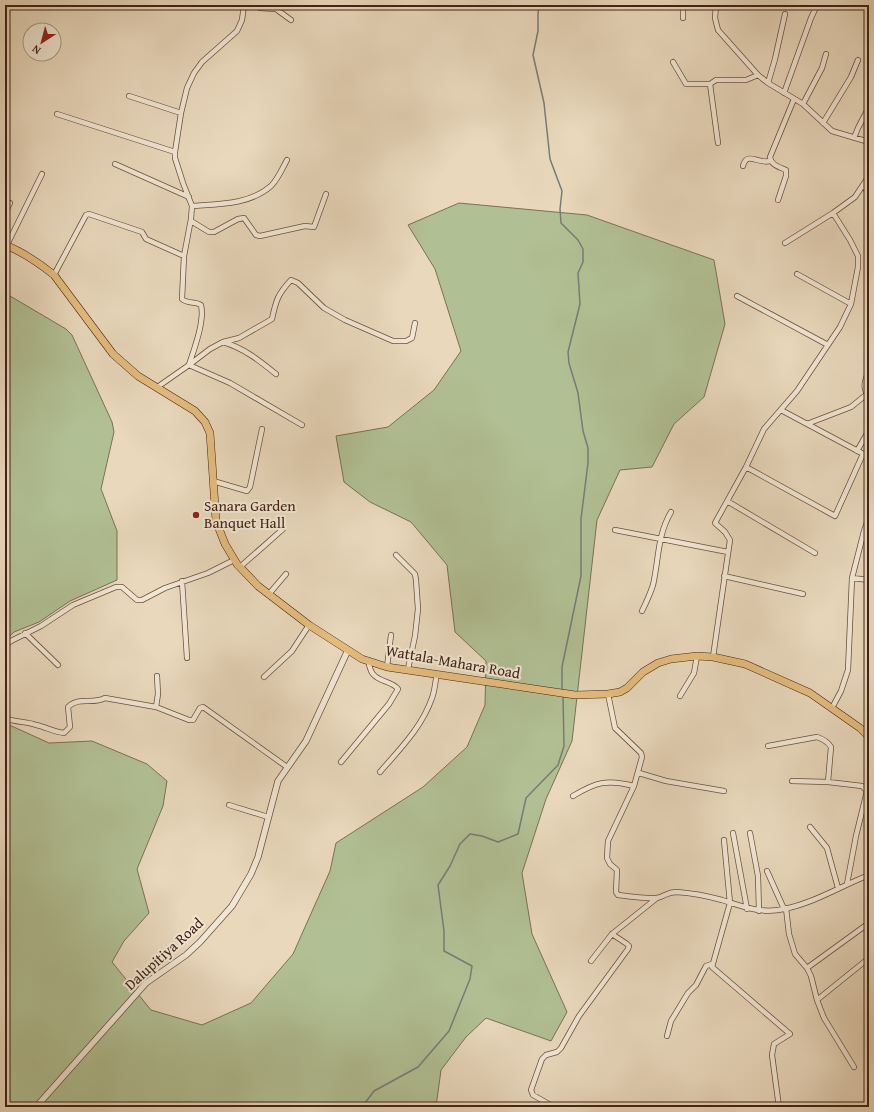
<svg xmlns="http://www.w3.org/2000/svg" width="874" height="1112" font-family="'Gentium Book Plus',serif">
	<rect width="100%" height="100%" fill="#e9d8bc"/>
	<filter id="stains"><feTurbulence type="fractalNoise" baseFrequency=".005" numOctaves="4"/><feColorMatrix values="0 0 0 0 .2 0 0 0 0 .09 0 0 0 0 .02 0 0 0 .5 -.17"/></filter>
	<radialGradient id="worn" r=".72"><stop offset=".6" stop-color="#630" stop-opacity="0"/><stop offset="1" stop-color="#630" stop-opacity=".3"/></radialGradient>
	<path fill="#b1c094" stroke="#7a7154" d="M459,203L587,215L714,260L725,324L704,397L674,424L652,467L620,470L597,520L572,741L546,799L522,873L532,934L567,1012L551,1041L486,1018L466,1037L441,1070L436,1107H5V723L49,743L92,741L147,764L167,781L163,806L137,869L149,913L124,941L112,962L151,1010L202,1025L251,1003L293,954L330,871L336,843L423,787L467,747L485,705L486,661L455,632L447,565L411,522L370,502L344,482L336,436L388,427L434,390L461,351L435,269L408,225Z
		M5,293L66,329L72,335L112,422L114,432L101,489L117,531V580L70,601L39,622L14,632L5,641Z"/>
	<g fill="none" stroke-linecap="round" stroke-linejoin="round">
		<path stroke="#777c78" stroke-width="1.5" d="M539,5L538,14V31L533,55L544,103L550,159L562,191L560,209L561,223L578,240L583,249V262L578,273L580,304L568,352L569,363L578,393L583,431L588,448V463L581,519V576L562,667V691
			M362,1107L374,1091L418,1067L449,1031L470,979L472,966L444,951V931L438,885L450,866L460,844L470,834L482,836L498,842L518,834L526,798L558,765L564,746L563,696"/>
		<g stroke="#6c503f" stroke-width="6">
			<path id="minor" d="M253,5L260,8L276,9L291,20
				M683,5V18
				M716,5L715,18L718,30L758,75L768,83L803,104L832,131L869,142
				M673,62L686,84H710
				M768,83L775,59L785,14
				M784,93L811,18L817,5
				M129,96L181,113
				M803,104L822,68L826,54
				M57,114L175,152
				M823,123L851,77L858,60
				M854,138L858,128L869,107
				M718,143L710,84L716,80H746L758,75
				M115,164L189,197
				M743,166C746,153 755,161 763,161C766,162 768,161 771,161
				M864,185L869,196
				M778,200L786,176V170C779,167 771,165 770,157L794,99
				M192,206C219,204 249,205 271,186C278,179 282,169 287,160
				M5,213L10,203
				M191,221L209,232H214L238,219L244,218L256,235L260,236L305,226L314,227L326,194
				M785,243L833,213L855,197L869,176
				M7,245L42,174
				M797,274L851,304
				M54,275L86,215L89,214L142,232L146,239L184,256
				M737,296L828,345
				M223,342C244,348 260,361 276,374
				M156,388L189,365C194,349 205,321 201,305C195,301 187,304 182,299L184,256L191,219L192,206L183,183L175,158V152L181,113L187,88L194,73L202,62L237,31L242,20L244,5
				M781,410L869,457
				M807,424L851,407L867,394
				M302,425L230,383L189,365L210,349L223,342L239,338L272,319C276,300 278,294 291,280L298,283L324,308L345,320L393,341H406L412,338L415,323
				M857,451L869,430
				M746,467L835,516L863,454
				M213,481L247,491L250,487L262,429
				M727,501L815,553
				M615,530L728,552
				M396,555L415,574L416,580L418,609L415,636L408,669
				M240,567L283,529
				M724,576L803,594
				M852,578L869,580
				M182,581L187,658
				M269,594L286,574
				M642,611C646,603 650,594 653,585C659,559 657,536 671,512
				M25,633L58,665
				M5,646L11,641L41,626L73,605L116,587H122L137,600H142L165,588L208,573L234,560
				M713,657L730,540L725,532L715,523L746,467L764,429L797,391L840,327L851,304L858,267V256L850,240L833,213
				M387,667L391,635
				M264,677L292,651L309,625
				M608,694L615,728L641,753L642,757L634,786L608,841L607,858L610,864L617,870L616,892L618,895C626,896 651,899 657,898C665,896 667,892 677,892C690,893 711,897 722,900C744,907 761,914 784,909C814,903 841,886 869,875
				M680,696L694,673L697,656
				M156,707L189,720H193L200,708L203,707L287,767
				M832,708L841,691L848,670L852,578L864,531L869,517
				M5,718C17,723 26,721 36,725C46,727 54,732 64,733L70,727L68,707C79,696 92,705 105,698L156,707L158,694L157,676
				M768,746L817,737C823,739 828,742 831,747L828,782L862,786L867,791L856,836L847,884
				M341,762L389,704L398,689C392,681 379,682 373,674C370,671 369,664 368,660
				M380,772C400,749 422,727 432,698C435,690 435,682 437,674
				M639,773L666,781L724,791
				M792,781L828,782
				M573,796C596,782 607,779 634,786
				M229,805L268,817
				M810,827L827,848L838,888
				M733,833L747,909
				M750,833L758,876L759,911
				M724,840L730,903L712,967L790,1034L774,1044L772,1055L779,1107
				M767,871L784,909
				M786,908L789,934L795,954L807,968L811,976L817,1000L869,958
				M591,961L612,934L657,898
				M807,968L869,923
				M817,1000L824,1018L854,1067
				M667,1036L671,1021L688,993L696,985L706,966L712,964
				M554,1107L533,1095L531,1090L542,1059L546,1055L557,1052L561,1048L579,1016L628,949L629,946L627,944L612,934"/>
		</g>
		<g stroke="#6c503f" stroke-width="7">
			<path id="tertiary" d="M869,371C866,380 862,388 869,395
				M36,1107L146,983L186,955L200,942L232,906L251,874L258,857L278,781L306,741L348,650"/>
		</g>
		<g stroke="#432215" stroke-width="8">
			<path id="primary" d="M5,245C23,252 39,263 54,275L113,354L138,376L195,411L205,422L210,433L216,521L225,544L237,564L258,586L309,625L362,659L387,667L575,695L608,694L620,692L627,688L643,672L658,663L671,659L697,656L713,657L745,664L810,693L860,728L869,737"/>
		</g>
		<use href="#minor" stroke="#f1e6d3" stroke-width="4.5"/>
		<use href="#tertiary" stroke="#f1e6d3" stroke-width="5.5"/>
		<use href="#primary" stroke="#e4bc7e" stroke-width="7"/>
	</g>
	<circle fill="#8f2418" stroke="#f1e6d3" stroke-width="1.5" cx="196" cy="515" r="4"/>
	<g text-anchor="middle" stroke-width="4" stroke-linejoin="round" paint-order="stroke">
		<g font-size="15" fill="#432215" stroke="#f1e6d3" text-anchor="start">
			<text x="204" y="511">Sanara Garden<tspan x="204" dy="17">Banquet Hall</tspan></text>
		</g>
		<g font-size="15" fill="#432215" stroke="#f1e6d3">
			<text transform="translate(453 662) rotate(10)" y="5">Wattala-Mahara Road</text>
			<text transform="translate(164 954) rotate(-42)" y="5">Dalupitiya Road</text>
		</g>
	</g>
	<rect width="874" height="1112" fill="none" stroke="#e9d8bc" stroke-width="20"/>
	<rect x="6" y="6" width="862" height="1100" fill="none" stroke="#432215" stroke-width="2"/>
	<rect x="10" y="10" width="854" height="1092" fill="none" stroke="#432215"/>
	<g transform="translate(42 42) rotate(216)"><circle r="19" fill="#f1e6d3" stroke="#ab9887"/>
	<path d="M0-3L7 15L0 10L-7 15Z" fill="#8f2418"/>
	<text y="-6" font-size="11" font-weight="bold" text-anchor="middle" fill="#432215">N</text>
	</g>
	<rect width="100%" height="100%" filter="url(#stains)"/>
	<rect width="100%" height="100%" fill="url(#worn)"/>
</svg>
